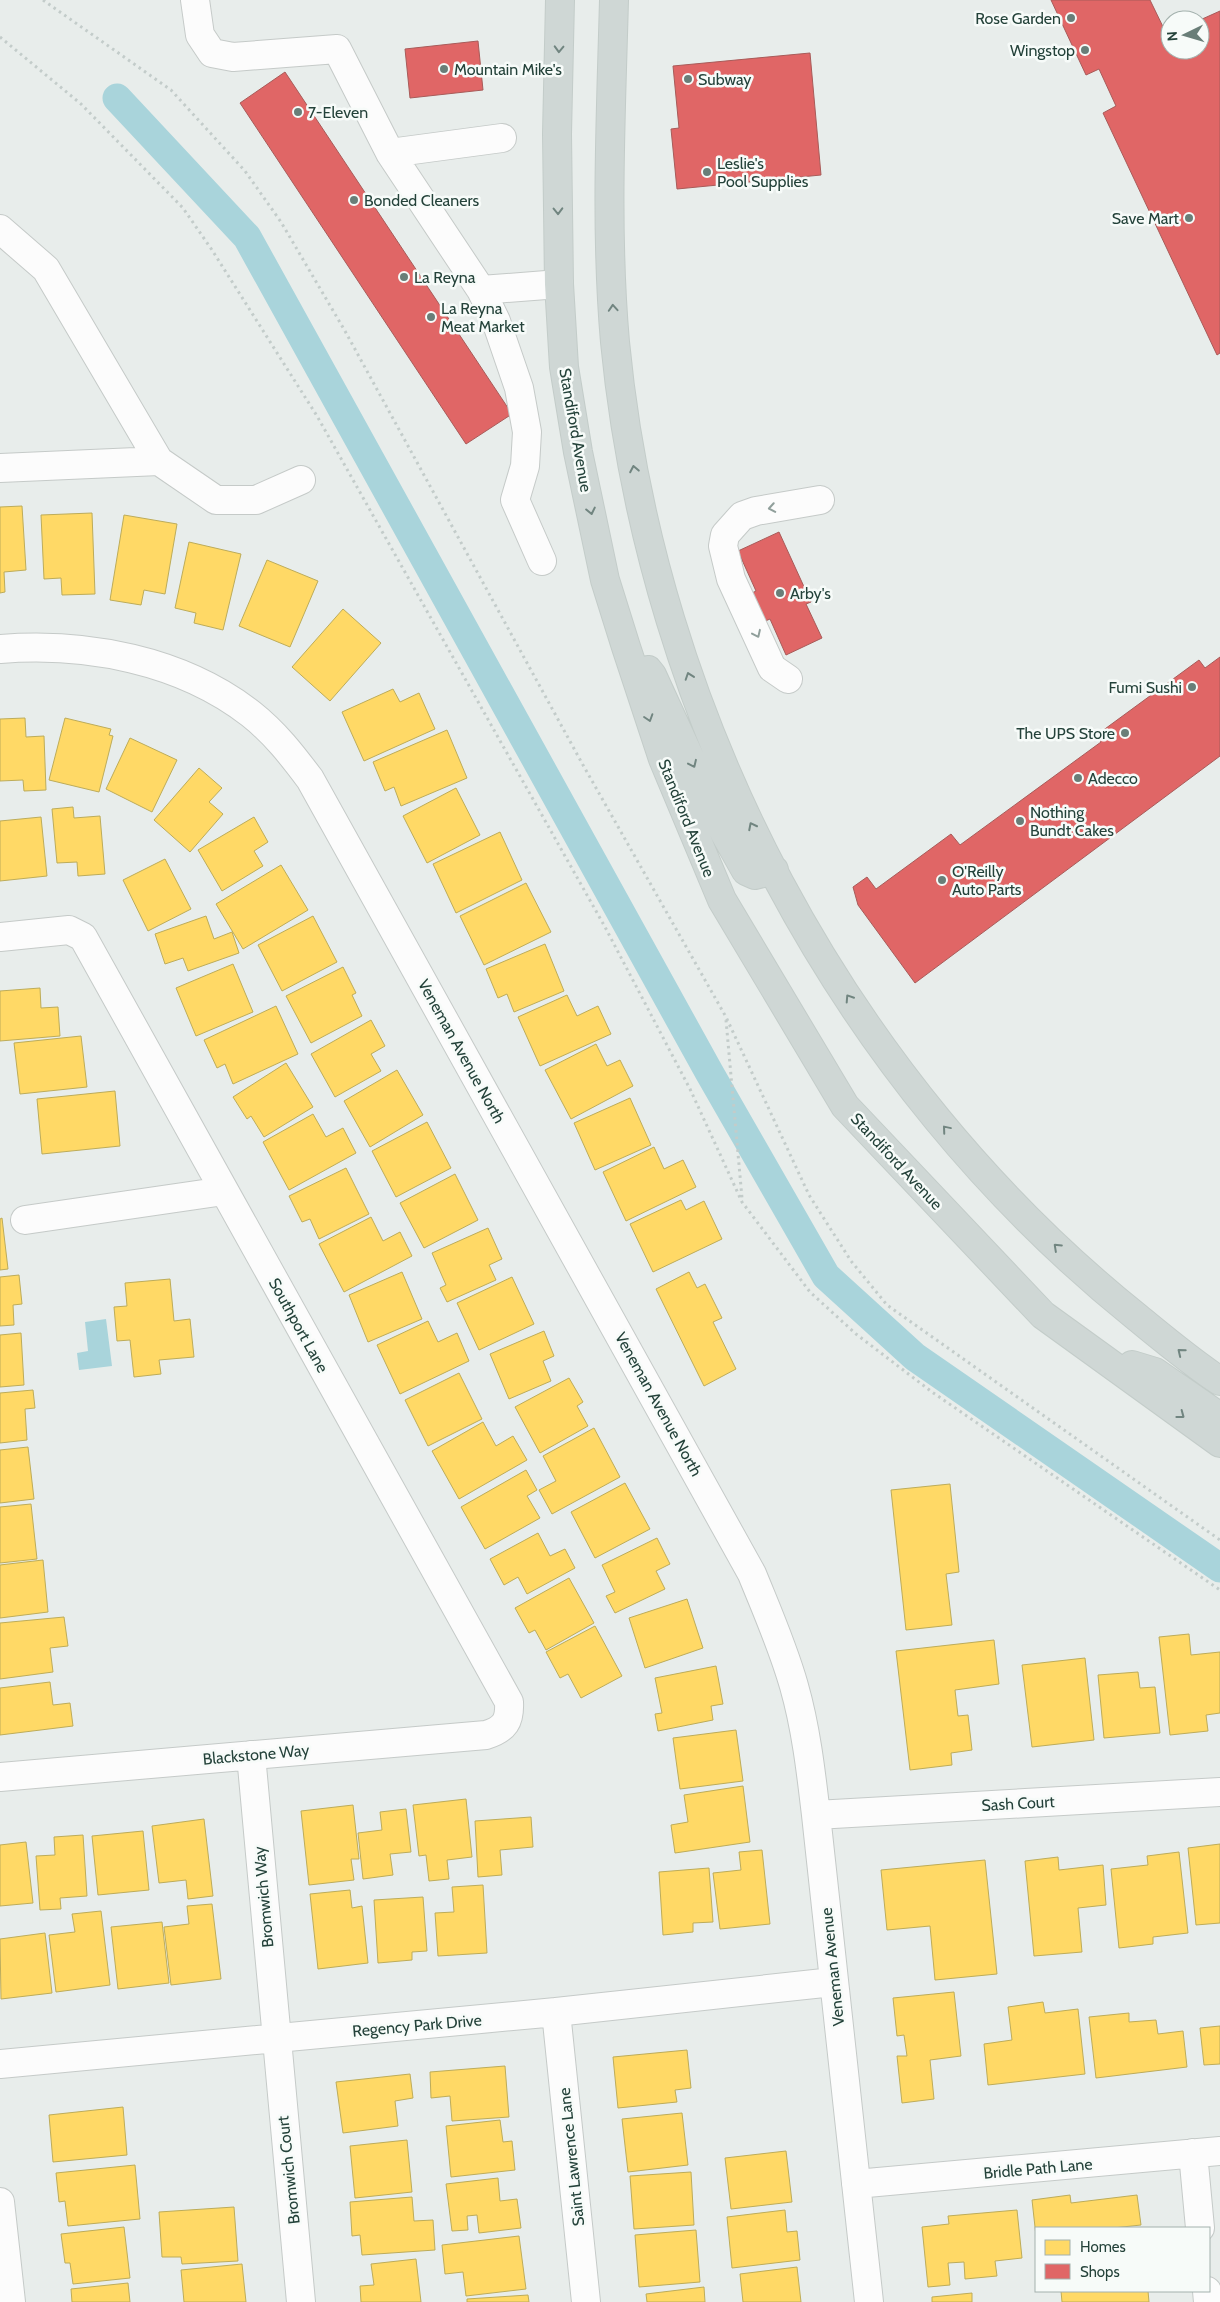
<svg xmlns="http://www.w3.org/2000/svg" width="1220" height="2302" font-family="Cabin,sans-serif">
	<rect width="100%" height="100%" fill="#e8edeb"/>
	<path fill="#a9d4db" d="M106,1319L112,1366L79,1370L77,1353L88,1351L85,1322Z"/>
	<path fill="#ffd966" stroke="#bdac59" d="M22,506L26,570L4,572L5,592L0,593V507Z
		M92,513L95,594L62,595L61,578L44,579L41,515Z
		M124,515L177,524L165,594L144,590L141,605L110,600Z
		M189,542L241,554L223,630L194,623L196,613L175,608Z
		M267,560L318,581L290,647L239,626Z
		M343,609L381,643L330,701L292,667Z
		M393,689L400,702L419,693L435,729L364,761L342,712Z
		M25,718L26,737L44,736L46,790L24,791L23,780L0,781V719Z
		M65,718L111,729L109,735L113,736L99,792L49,780Z
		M447,730L467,778L401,806L394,787L385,791L373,762Z
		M130,738L177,760L152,812L106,789Z
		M199,768L222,788L209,802L223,814L190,852L154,820Z
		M456,788L480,835L427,863L403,816Z
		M73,807L74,818L100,816L105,874L78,876L77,862L57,863L52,809Z
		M41,817L47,876L0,881V821Z
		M254,817L268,842L254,851L263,866L222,891L198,850Z
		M500,832L522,880L456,913L433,864Z
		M165,859L191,909L148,931L123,880Z
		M281,865L308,910L243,949L216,904Z
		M526,883L551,932L484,965L460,916Z
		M206,916L214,939L232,932L239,953L188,971L183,958L165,964L155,934Z
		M313,916L337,962L282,991L258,945Z
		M545,944L564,991L514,1012L507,994L498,998L486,969Z
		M233,964L253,1012L196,1036L176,988Z
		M343,967L356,993L352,995L362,1016L311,1043L286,996Z
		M40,988L41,1008L58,1007L60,1036L0,1041V991Z
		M567,995L577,1016L598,1006L611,1034L540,1066L518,1017Z
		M276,1006L298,1054L233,1084L225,1064L217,1068L204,1040Z
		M371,1020L385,1046L371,1054L381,1071L335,1097L311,1054Z
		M81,1036L87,1087L20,1094L14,1043Z
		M596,1044L607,1066L620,1060L633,1086L571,1119L545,1070Z
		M286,1063L313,1107L264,1137L251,1116L247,1119L233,1097Z
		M397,1070L423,1115L370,1147L344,1101Z
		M115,1091L120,1146L42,1154L37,1099Z
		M630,1098L651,1145L595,1170L574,1123Z
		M313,1114L326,1137L343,1128L356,1153L289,1190L263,1142Z
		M427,1122L451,1168L396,1197L372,1151Z
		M654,1147L664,1169L683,1160L696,1187L626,1221L603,1172Z
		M346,1168L369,1214L319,1239L310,1219L302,1222L289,1196Z
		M455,1174L478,1220L424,1248L400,1203Z
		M681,1200L686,1210L704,1201L722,1239L653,1272L630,1224Z
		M371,1217L383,1241L400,1232L412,1256L344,1292L319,1244Z
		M2,1218L8,1269L0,1270V1219Z
		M488,1228L502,1259L489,1265L496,1280L447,1302L440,1288L446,1285L432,1253Z
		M402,1272L422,1319L368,1342L349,1295Z
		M689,1272L697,1288L705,1284L722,1318L713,1322L736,1369L704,1386L656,1289Z
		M19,1275L22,1304L13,1305L14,1325L0,1326V1277Z
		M512,1277L534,1324L479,1350L457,1303Z
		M170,1279L174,1321L190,1319L194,1357L159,1360L161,1374L134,1377L130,1340L117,1341L114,1307L127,1306L125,1283Z
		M428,1321L438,1342L457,1333L469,1361L400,1394L377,1345Z
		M544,1331L554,1356L543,1361L551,1381L509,1399L490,1354Z
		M21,1333L24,1385L0,1387V1335Z
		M459,1373L482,1419L428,1446L405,1400Z
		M569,1378L583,1402L577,1406L588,1426L540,1453L515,1407Z
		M33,1390L35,1408L25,1409L27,1440L0,1443V1393Z
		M483,1422L496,1446L513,1436L527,1460L459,1499L432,1451Z
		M594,1428L620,1477L552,1514L539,1490L556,1481L543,1456Z
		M28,1447L34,1499L0,1503V1450Z
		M526,1470L537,1490L527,1496L540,1518L485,1549L461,1507Z
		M625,1483L650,1529L595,1558L571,1512Z
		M950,1484L959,1572L946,1574L952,1625L906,1630L891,1490Z
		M31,1504L37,1559L0,1563V1507Z
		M538,1533L550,1556L565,1549L575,1568L527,1594L518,1577L504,1585L490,1559Z
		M657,1538L670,1564L656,1571L665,1589L615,1613L606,1596L615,1592L602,1565Z
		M43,1560L48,1612L0,1618V1565Z
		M569,1578L594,1623L546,1650L535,1630L529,1633L515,1608Z
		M687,1599L703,1648L645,1668L629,1618Z
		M64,1617L68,1646L50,1648L53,1672L0,1679V1623Z
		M595,1626L622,1676L581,1698L568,1674L560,1678L546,1652Z
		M1189,1634L1191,1655L1220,1652V1713L1206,1715L1208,1731L1170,1735L1159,1637Z
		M994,1640L999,1684L955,1690L958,1716L968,1715L972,1750L951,1753L952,1765L910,1770L896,1651Z
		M1085,1658L1094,1740L1032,1747L1022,1665Z
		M716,1666L723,1704L711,1706L713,1720L658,1731L655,1714L662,1713L655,1678Z
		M1138,1672L1140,1688L1155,1687L1160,1733L1104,1738L1098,1675Z
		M50,1682L53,1705L70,1703L73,1726L0,1735V1688Z
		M736,1730L743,1781L680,1789L673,1738Z
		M743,1786L750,1842L675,1853L671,1825L688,1822L684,1795Z
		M466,1799L472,1857L447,1860L449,1879L429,1881L426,1855L419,1856L413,1805Z
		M353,1805L359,1859H351L354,1880L309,1885L301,1811Z
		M406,1809L411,1852L390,1854L393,1875L363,1879L358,1833L382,1830L380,1812Z
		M531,1817L533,1847L500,1850L502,1875L478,1877L475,1821Z
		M204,1819L213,1896L188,1899L186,1880L159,1883L152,1826Z
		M143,1831L149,1890L98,1895L92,1836Z
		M83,1835L87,1896L60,1898L61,1909L40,1910L36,1856L55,1855L54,1837Z
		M26,1842L33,1903L0,1906V1845Z
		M1220,1844V1923L1196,1925L1188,1848Z
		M762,1850L770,1924L720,1929L713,1873L741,1870L739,1852Z
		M1179,1852L1188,1933L1153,1937V1944L1119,1948L1111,1869L1148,1865L1147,1856Z
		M1058,1857L1059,1870L1103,1865L1106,1905L1078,1908L1082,1952L1034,1956L1025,1861Z
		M985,1860L997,1974L935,1980L930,1926L887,1930L881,1870Z
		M709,1868L713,1922L693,1923V1932L663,1935L659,1872Z
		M483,1885L487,1953L438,1956L435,1913L454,1912L452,1887Z
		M350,1890L352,1908L362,1906L368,1963L318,1969L310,1894Z
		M423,1897L427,1951L412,1952V1960L378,1963L374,1900Z
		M212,1904L221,1979L171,1985L164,1927L189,1924L187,1906Z
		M101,1911L110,1985L56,1992L49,1935L75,1932L72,1914Z
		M162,1922L169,1983L118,1989L111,1927Z
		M45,1933L52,1993L1,1999L0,1939Z
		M954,1992L961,2056L930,2060L934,2099L902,2103L897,2056H907L904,2035L897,2036L893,1998Z
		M1043,2002L1045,2013L1078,2009L1085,2074L988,2085L984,2044L1012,2040L1008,2007Z
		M1129,2013V2022L1156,2020L1158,2034L1183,2031L1187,2067L1096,2078L1089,2017Z
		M1220,2026V2064L1204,2065L1200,2028Z
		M687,2050L691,2088L675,2090L677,2102L618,2108L613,2057Z
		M505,2066L509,2117L452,2121L450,2096L431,2098L430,2072Z
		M410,2074L413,2098L395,2101L398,2126L343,2133L336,2082Z
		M123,2107L127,2155L53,2162L49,2115Z
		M682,2113L688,2165L628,2172L622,2119Z
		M500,2120L503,2142L512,2141L515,2170L451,2177L446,2126Z
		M407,2140L412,2192L355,2198L350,2146Z
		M786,2151L792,2202L731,2209L725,2158Z
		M135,2165L140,2219L68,2226L65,2201L59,2202L56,2173Z
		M691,2172L694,2225L634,2229L630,2176Z
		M498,2178L500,2201L517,2199L521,2228L479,2233L477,2215L467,2216L468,2230L452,2231L446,2184Z
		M1070,2195L1071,2203L1137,2195L1141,2225L1113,2228H1036V2236L1032,2200Z
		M412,2197L414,2221L433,2220L435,2250L362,2255L360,2235L352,2236L350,2202Z
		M234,2207L238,2261L182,2264L181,2257H162L159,2212Z
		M785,2210L787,2232L797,2231L800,2260L732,2268L727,2217Z
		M1017,2210L1022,2258L995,2261L997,2276L965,2279L964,2262L948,2263L950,2285L928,2287L922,2227L949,2224L948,2216Z
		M124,2227L130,2278L73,2284L70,2263H65L61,2234Z
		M696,2230L700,2282L639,2287L635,2235Z
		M519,2236L526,2289L466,2296L463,2272L445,2274L442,2245Z
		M416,2259L421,2302H361L360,2286L374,2285L371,2264Z
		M242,2264L246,2302H184L181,2270Z
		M797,2267L801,2302H743L740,2274Z
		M128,2283L130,2302H72L71,2289Z
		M704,2287L705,2302H647L646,2294Z
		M1061,2291H1148L1149,2302H1062Z
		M972,2293V2302H932V2297Z
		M528,2295L529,2302H467V2299Z"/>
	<path fill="#e06666" stroke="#a85b59" d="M1051,0H1150L1167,35L1170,34V50H1200V20L1220,11V353L1217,355L1103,113L1116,106L1099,69L1086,75Z
		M478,41L483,90L410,98L405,49Z
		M810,53L821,175L677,189L671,129L679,128L673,66Z
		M285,72L512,414L466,444L240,103Z
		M779,532L811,602L806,604L822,638L786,655L770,619L763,622L750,594L756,591L738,551Z
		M1220,657V756L915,983L858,905L853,887L867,877L876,889L951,834L960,845L1101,742L1098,734L1199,660L1205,668Z"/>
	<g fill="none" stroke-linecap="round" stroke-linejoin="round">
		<path stroke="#a9d4db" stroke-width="29" d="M117,98L247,237L709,1072L826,1276L915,1357L1220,1568"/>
		<g stroke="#c5cac8" stroke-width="30">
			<path id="minor" d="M195,0L200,35L212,53L233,57L337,49L390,153L481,290L496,321L519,388L527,432L525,466L515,500L542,561
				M390,153L502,138
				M0,229L46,269L159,461L216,500H256L301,480
				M481,290L559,284
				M0,468L159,461
				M0,649C86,642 182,660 251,714C275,733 292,755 310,779L752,1574C767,1611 783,1647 794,1686C806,1728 811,1772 816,1815L869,2302
				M788,679L772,668L731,579L723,546L725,535L742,516L756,511L820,500
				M0,937L69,930L83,937L509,1702C510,1721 505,1729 486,1735L0,1777
				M25,1220L224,1191
				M251,1755L301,2302
				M816,1815L1220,1792
				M556,2012L586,2302
				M0,2064L556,2012L833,1982
				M1193,2153L1200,2228
				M856,2184L1220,2151
				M0,2202L11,2302
				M1207,2291L1208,2302"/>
		</g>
		<g stroke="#c3ccc9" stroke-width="30">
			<path id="major" d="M560,0L557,134L559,284L564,367L578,452L605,580L626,647L663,759L722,900L845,1106L1043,1315L1220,1443
				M614,0C611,114 605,228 615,342C651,718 843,1082 1138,1318C1165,1340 1191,1362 1220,1381
				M648,670L652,675L724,832L746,871L755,875L774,870
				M1132,1365L1155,1372L1220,1417"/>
		</g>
		<path stroke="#c3ccca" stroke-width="3" stroke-dasharray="2.5 4" stroke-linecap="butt" d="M43,0L171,90L245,171L281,222L345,331L583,765L726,1017L809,1195L851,1261L887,1305L1220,1540
			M0,37L81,104L183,208L212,250L317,416L605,927L690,1089L742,1202L810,1292L856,1334L932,1392L1220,1590
			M726,1020L742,1198"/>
		<use href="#minor" stroke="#fcfcfc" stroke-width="28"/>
		<use href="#major" stroke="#cfd7d5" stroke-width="28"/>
	</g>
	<defs><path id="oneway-chevron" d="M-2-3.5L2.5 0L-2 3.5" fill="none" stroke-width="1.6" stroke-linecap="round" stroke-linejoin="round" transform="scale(1.25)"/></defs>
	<g stroke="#718580">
		<use href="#oneway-chevron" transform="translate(559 49) rotate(92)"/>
		<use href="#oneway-chevron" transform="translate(558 211) rotate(89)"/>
		<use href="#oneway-chevron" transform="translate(613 308) rotate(-94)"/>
		<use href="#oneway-chevron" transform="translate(634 469) rotate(-101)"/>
		<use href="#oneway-chevron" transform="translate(591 511) rotate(78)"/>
		<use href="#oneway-chevron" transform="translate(689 676) rotate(-109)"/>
		<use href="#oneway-chevron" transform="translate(649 718) rotate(72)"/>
		<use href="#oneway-chevron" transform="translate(693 764) rotate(65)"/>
		<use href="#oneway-chevron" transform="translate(752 826) rotate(-117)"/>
		<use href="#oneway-chevron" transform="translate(849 998) rotate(-123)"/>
		<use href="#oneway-chevron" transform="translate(946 1129) rotate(-130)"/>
		<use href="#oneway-chevron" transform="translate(1057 1247) rotate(-137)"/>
		<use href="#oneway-chevron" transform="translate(1181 1352) rotate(-141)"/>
		<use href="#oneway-chevron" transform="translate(1181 1415) rotate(37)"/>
	</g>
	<g stroke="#909f9b">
		<use href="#oneway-chevron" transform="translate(772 508) rotate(170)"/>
		<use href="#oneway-chevron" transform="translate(757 634) rotate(65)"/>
	</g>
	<g fill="#697e78" stroke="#f7fbf9" stroke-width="2">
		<circle cx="1071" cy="18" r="5"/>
		<circle cx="1085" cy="50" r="5"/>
		<circle cx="444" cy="69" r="5"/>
		<circle cx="688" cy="79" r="5"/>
		<circle cx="298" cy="112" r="5"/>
		<circle cx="707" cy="172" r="5"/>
		<circle cx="354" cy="200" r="5"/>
		<circle cx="1189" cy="218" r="5"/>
		<circle cx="404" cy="277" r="5"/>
		<circle cx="431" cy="317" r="5"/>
		<circle cx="780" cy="593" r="5"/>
		<circle cx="1192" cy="687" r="5"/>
		<circle cx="1125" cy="733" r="5"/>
		<circle cx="1078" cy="778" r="5"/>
		<circle cx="1020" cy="821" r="5"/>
		<circle cx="942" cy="880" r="5"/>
	</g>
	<g text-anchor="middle" stroke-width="5" stroke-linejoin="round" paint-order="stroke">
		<g font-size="16" fill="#24423a" stroke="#f7fbf9" text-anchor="start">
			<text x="1061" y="24" text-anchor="end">Rose Garden</text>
			<text x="1075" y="56" text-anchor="end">Wingstop</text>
			<text x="454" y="75">Mountain Mike's</text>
			<text x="698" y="85">Subway</text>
			<text x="308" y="118">7-Eleven</text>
			<text x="717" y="169">Leslie's<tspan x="717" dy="18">Pool Supplies</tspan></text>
			<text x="364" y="206">Bonded Cleaners</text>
			<text x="1179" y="224" text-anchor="end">Save Mart</text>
			<text x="414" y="283">La Reyna</text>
			<text x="441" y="314">La Reyna<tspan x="441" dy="18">Meat Market</tspan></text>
			<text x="790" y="599">Arby's</text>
			<text x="1182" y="693" text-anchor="end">Fumi Sushi</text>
			<text x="1115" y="739" text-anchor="end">The UPS Store</text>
			<text x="1088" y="784">Adecco</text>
			<text x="1030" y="818">Nothing<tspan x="1030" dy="18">Bundt Cakes</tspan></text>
			<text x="952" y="877">O'Reilly<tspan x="952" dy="18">Auto Parts</tspan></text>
		</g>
		<g font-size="16" fill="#24423a" stroke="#f7fbf9">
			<text transform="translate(576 430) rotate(80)" y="6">Standiford Avenue</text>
			<text transform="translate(687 818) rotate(68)" y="6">Standiford Avenue</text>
			<text transform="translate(462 1051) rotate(61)" y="6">Veneman Avenue North</text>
			<text transform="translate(897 1161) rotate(47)" y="6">Standiford Avenue</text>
			<text transform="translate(299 1325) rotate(61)" y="6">Southport Lane</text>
			<text transform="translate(659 1404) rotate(61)" y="6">Veneman Avenue North</text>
			<text transform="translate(256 1754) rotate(-5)" y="6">Blackstone Way</text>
			<text transform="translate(1018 1803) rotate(-3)" y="6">Sash Court</text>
			<text transform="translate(263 1897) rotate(-95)" y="6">Bromwich Way</text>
			<text transform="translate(832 1967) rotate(-96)" y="6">Veneman Avenue</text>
			<text transform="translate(417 2025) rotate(-5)" y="6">Regency Park Drive</text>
			<text transform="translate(571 2157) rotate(-96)" y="6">Saint Lawrence Lane</text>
			<text transform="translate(1038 2168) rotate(-5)" y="6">Bridle Path Lane</text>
			<text transform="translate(288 2170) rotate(-96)" y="6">Bromwich Court</text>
		</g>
	</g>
	<rect x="1035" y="2227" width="175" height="65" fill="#f7fbf9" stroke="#a3b1ad"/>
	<rect x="1045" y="2240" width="25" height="15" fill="#ffd966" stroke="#a3b1ad"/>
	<text x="1080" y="2252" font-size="15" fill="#24423a">Homes</text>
	<rect x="1045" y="2264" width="25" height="15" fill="#e06666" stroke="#a3b1ad"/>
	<text x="1080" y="2277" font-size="15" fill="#24423a">Shops</text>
	<g transform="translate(1185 35) rotate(265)"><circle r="24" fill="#f7fbf9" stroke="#a3b1ad"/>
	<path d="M0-4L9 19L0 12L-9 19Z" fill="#697e78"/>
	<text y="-8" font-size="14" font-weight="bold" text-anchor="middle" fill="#24423a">N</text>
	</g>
</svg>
